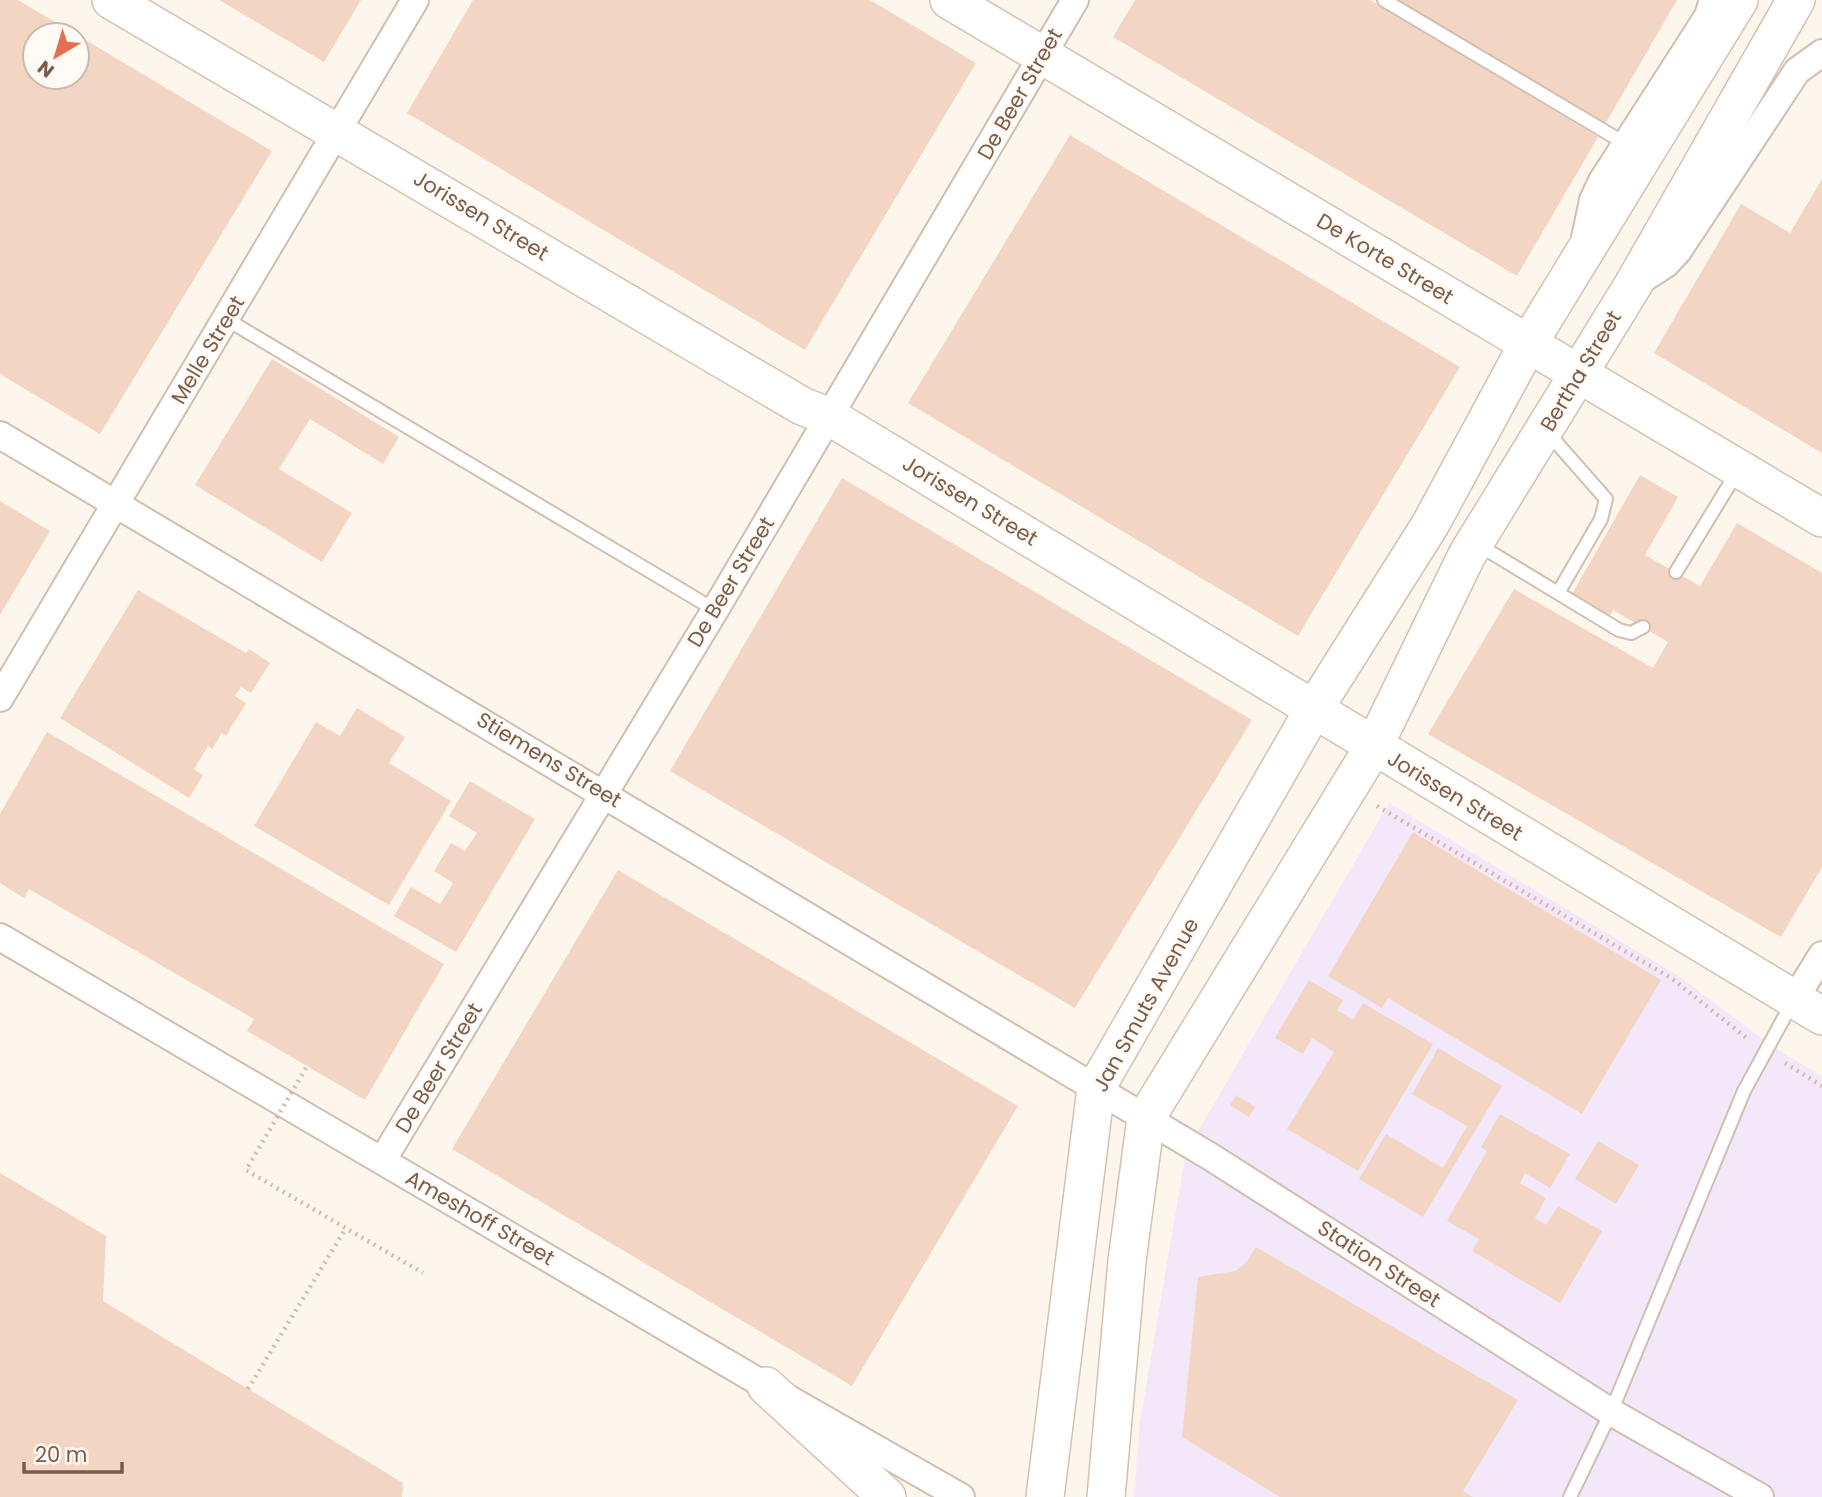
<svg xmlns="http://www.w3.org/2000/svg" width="1822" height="1497" font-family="Poppins,sans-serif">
	<rect width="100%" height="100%" fill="#fdf6ec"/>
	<path fill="#f3e8fa" d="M1389,803L1677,975L1775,1048L1822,1076V1497H1134L1140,1422L1186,1152Z"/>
	<path fill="#f3d5c3" d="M0,0H18L77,35H35V77H77V35L272,151L100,434L0,374Z
		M219,0H361L324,62Z
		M473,0H870L976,63L805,350L407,113Z
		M1135,0H1370L1598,137L1517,276L1113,37Z
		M1391,0H1677L1604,126Z
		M1070,135L1460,367L1298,636L908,403Z
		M1822,179V453L1654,353L1741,204L1790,233Z
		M272,359L399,437L383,464L310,419L279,469L352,513L322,562L195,485Z
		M1640,475L1678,497L1645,555L1700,586L1737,523L1822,573V867L1781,937L1428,734L1514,589L1653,668L1668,642L1613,610L1610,616L1572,594Z
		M842,478L1252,720L1075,1008L670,771Z
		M0,501L50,531L0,615Z
		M138,590L246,653L249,649L270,663L251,693L241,687L235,696L246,703L226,736L222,733L212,749L208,746L194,769L203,775L189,798L60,718Z
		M357,708L405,737L389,763L451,801L389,905L254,826L316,722L340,736Z
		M47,732L444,964L365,1100L247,1031L254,1019L29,889L24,898L0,883V814Z
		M470,781L535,819L456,952L394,916L411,887L440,904L453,883L434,871L451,843L465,851L477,833L449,816Z
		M1413,832L1661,980L1582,1114L1388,998L1382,1008L1328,976Z
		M618,870L1018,1106L852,1386L452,1149Z
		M1309,980L1343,1000L1337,1010L1353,1020L1363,1003L1433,1044L1358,1171L1287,1129L1334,1052L1312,1038L1303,1054L1275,1038Z
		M1438,1048L1502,1086L1423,1217L1359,1179L1386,1134L1443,1168L1467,1126L1412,1094Z
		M1236,1095L1255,1107L1249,1117L1230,1105Z
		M1500,1114L1570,1154L1550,1188L1525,1173L1520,1183L1546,1198L1535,1218L1546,1225L1558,1206L1602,1231L1560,1303L1472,1251L1479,1239L1447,1221L1487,1151L1481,1147Z
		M1598,1141L1639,1165L1616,1204L1575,1179Z
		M0,1173L106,1236L103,1301L403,1483L402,1497H0Z
		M1256,1247L1518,1400L1463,1491L1473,1497H1280L1182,1437L1198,1277L1235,1271L1246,1263Z"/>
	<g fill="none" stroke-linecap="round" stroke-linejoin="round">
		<g stroke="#d1beb0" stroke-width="16">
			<path id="lane" d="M1384,0L1626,144
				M226,319L715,610
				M1548,433L1606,499L1601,519L1558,593
				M1477,544L1619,630L1631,633L1643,627
				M1676,572L1737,472
				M1570,1497L1611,1412L1744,1091L1792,1003"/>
		</g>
		<g stroke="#d1beb0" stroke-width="30">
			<path id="street" d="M1585,238L1593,200L1602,181L1708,16L1713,0
				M1637,283L1666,264L1678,251L1797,71L1822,53
				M0,435L1211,1157L1611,1412L1760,1497
				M0,698L415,0
				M0,937L766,1386L961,1497
				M1794,1000L1822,955
				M382,1161L715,610L1075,0"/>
		</g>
		<g stroke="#d6c0b0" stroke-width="40">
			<path id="secondary" d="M111,0L802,406L830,417L1822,1016
				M949,0L1822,518
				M766,1386L887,1497
				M1045,1497L1096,1088L1314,709L1430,525L1528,344L1739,0
				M1106,1497L1127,1261L1146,1118L1374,746L1467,555L1633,285L1796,0"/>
		</g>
		<path stroke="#d9b8a5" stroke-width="4.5" stroke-dasharray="2 5" stroke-linecap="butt" d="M1377,806L1671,978L1748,1039
			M1785,1063L1822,1086
			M248,1389L346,1228"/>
		<use href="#lane" stroke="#fff" stroke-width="12"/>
		<use href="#street" stroke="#fff" stroke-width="26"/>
		<use href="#secondary" stroke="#fff" stroke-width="37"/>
		<path stroke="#d9b8a5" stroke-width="4.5" stroke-dasharray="2 5" stroke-linecap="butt" d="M306,1068L246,1170L423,1273"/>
	</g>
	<g text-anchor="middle" stroke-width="5" stroke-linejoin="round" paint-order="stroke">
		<g font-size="21" fill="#7a5c4d" stroke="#fffaf3">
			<text transform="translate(1020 94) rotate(-60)" y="7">De Beer Street</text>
			<text transform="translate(481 216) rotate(31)" y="7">Jorissen Street</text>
			<text transform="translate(1385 259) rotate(31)" y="7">De Korte Street</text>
			<text transform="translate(208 350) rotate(-59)" y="7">Melle Street</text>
			<text transform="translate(1581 371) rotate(-59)" y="7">Bertha Street</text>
			<text transform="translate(970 501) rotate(31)" y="7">Jorissen Street</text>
			<text transform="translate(731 582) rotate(-59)" y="7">De Beer Street</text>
			<text transform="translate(549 760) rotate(31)" y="7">Stiemens Street</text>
			<text transform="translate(1455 796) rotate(31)" y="7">Jorissen Street</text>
			<text transform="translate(1146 1005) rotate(-61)" y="7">Jan Smuts Avenue</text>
			<text transform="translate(439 1068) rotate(-59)" y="7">De Beer Street</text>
			<text transform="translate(480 1218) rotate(30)" y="7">Ameshoff Street</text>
			<text transform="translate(1379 1264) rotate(33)" y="7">Station Street</text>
		</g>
	</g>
	<g transform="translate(56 56) rotate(218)"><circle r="33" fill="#fffaf3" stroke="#cabbb1" stroke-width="2"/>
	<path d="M0-5L12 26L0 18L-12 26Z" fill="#e76f51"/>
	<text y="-10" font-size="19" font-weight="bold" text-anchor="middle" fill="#7a5c4d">N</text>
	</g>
	<path d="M24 1462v10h98v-10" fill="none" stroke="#7a5c4d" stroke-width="3.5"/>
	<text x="35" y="1462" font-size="21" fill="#7a5c4d" stroke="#fffaf3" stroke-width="5" paint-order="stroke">20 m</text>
</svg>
